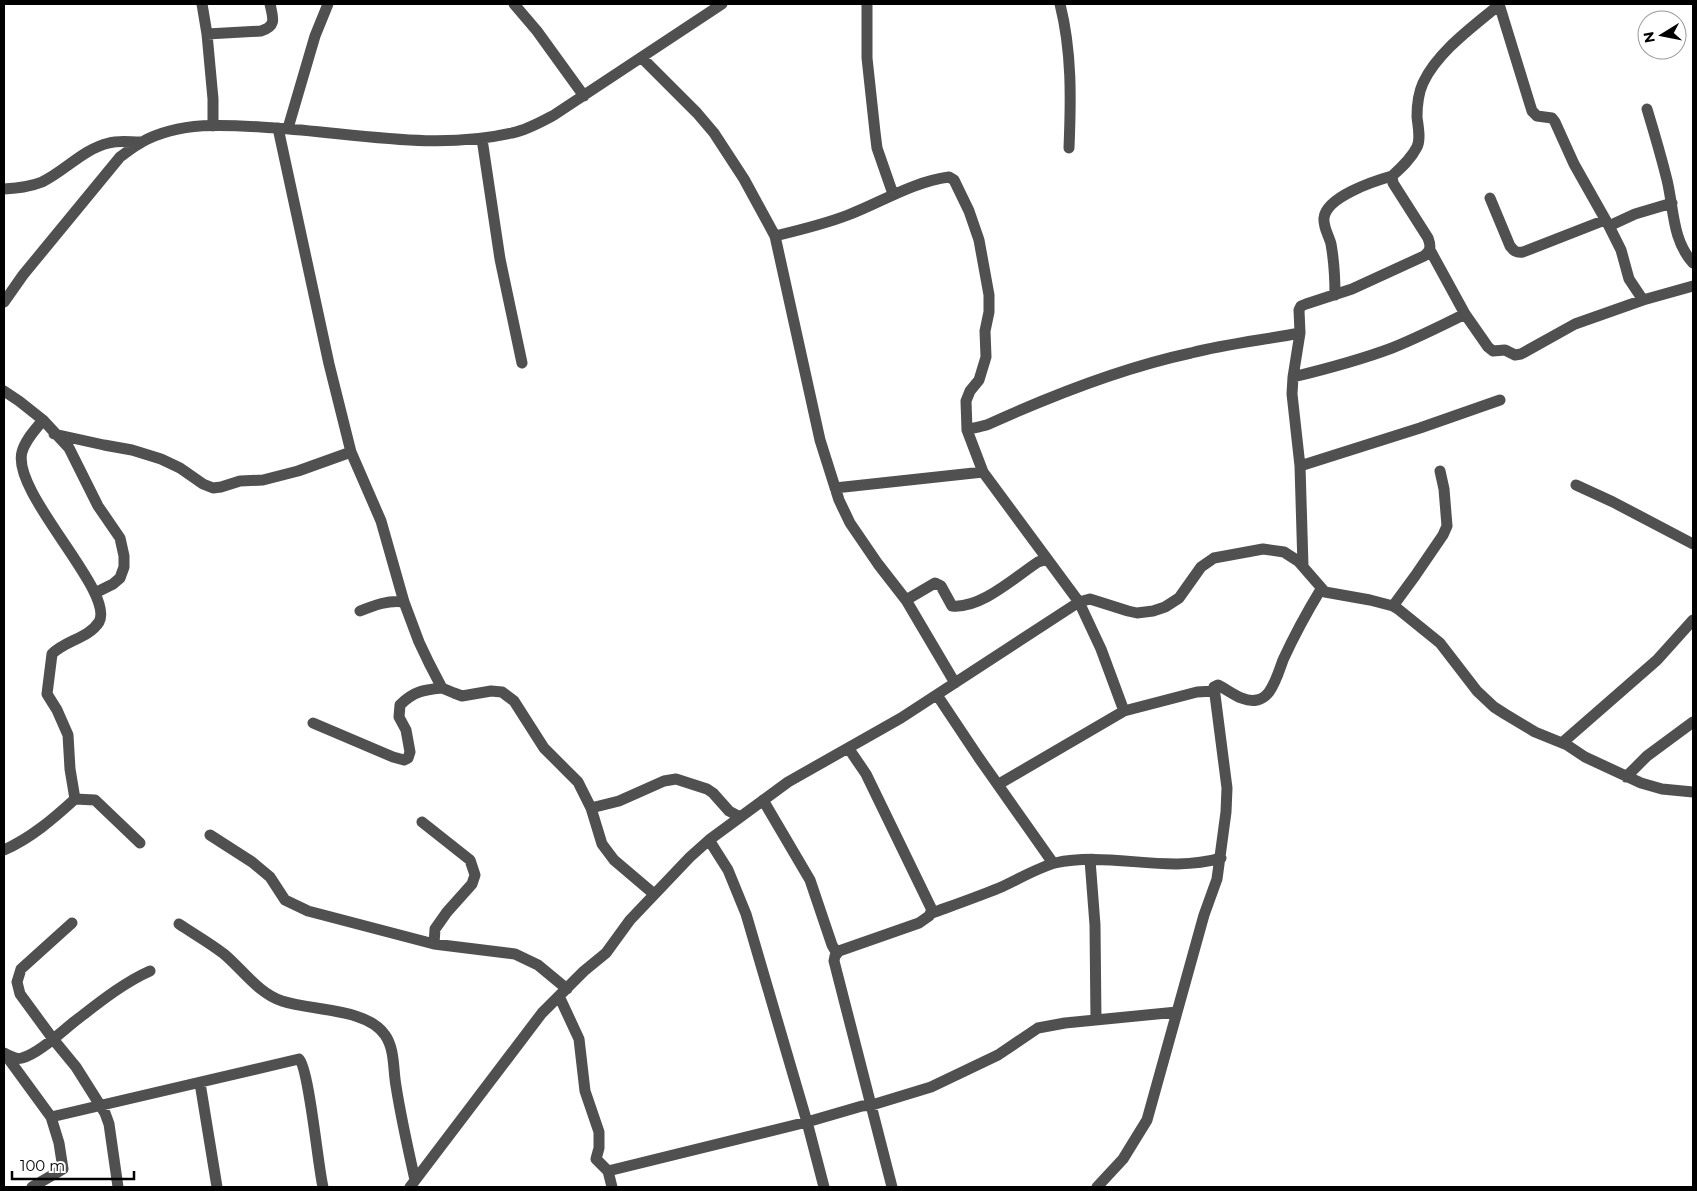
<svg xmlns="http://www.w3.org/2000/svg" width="1697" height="1191" font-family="Montserrat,sans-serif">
	<rect width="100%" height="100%" fill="#fff"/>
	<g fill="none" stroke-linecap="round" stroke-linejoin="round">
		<path stroke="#505050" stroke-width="11" d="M202,4L207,34L213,99V126
			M514,4L537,31L584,96
			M867,4V58L875,132L877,148L893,194
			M1060,4C1072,52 1071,99 1069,148
			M1499,4L1532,111L1537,116L1552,118L1555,122L1574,164L1609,226L1621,250L1629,279L1643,300
			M207,34L261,31C277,26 273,18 270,4
			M642,58L697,113L714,133L744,179L775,236L820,440L839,500L850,523L878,564L906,600L955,683
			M1647,109C1654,132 1661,156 1667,180C1674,209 1672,240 1693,263
			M278,128L329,364L351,452L381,521L404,602L419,642L429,663L442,688L454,693L462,696L491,691L502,692L514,701L544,748L578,782L591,808L602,844L614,860L654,894
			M288,128L315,36L328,4
			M482,139L500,259L522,363
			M4,189C17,188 30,187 42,182C65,171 83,149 109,143C119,140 130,142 140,142
			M1490,198L1510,246C1514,251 1516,253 1523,252L1605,220
			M1609,226L1635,214L1672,203
			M775,236C800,230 825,224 848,215C882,202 912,182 949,177L954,180L969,211L979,240L989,295V312L985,331L986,357L979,380L970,391L966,401L967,430L983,472L1079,602L1101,649L1124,711
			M1430,250L1465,314L1488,347L1493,351L1505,350L1515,355L1521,354L1575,324L1643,300L1693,286
			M1335,295C1335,278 1334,261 1331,244C1329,236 1323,227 1324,218C1326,197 1374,181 1392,176
			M4,302L23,275L120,157C127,152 134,146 142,142C182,120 231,125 275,128C354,133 435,151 512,133C527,130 541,122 554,115L722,4
			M1293,377C1326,369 1360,360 1392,348C1417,338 1441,326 1465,314
			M4,391L19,401L43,420L69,448L98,506L120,538L124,556V567L120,578L113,584L95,593
			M43,420C35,430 25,440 22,452C11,493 116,592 99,622C89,638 64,641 52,654L47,694L57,710L68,735L70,769L75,799
			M967,430C975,427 982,427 989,424C1053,395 1121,368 1191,353C1226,344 1263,340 1300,333
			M54,434L104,445L132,450L161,459L180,468L203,484L213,488L221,487L240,481L263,480L298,471L351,452
			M1300,466L1420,428L1500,400
			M1576,485L1613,502L1693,544
			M835,488L983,472
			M1303,566L1300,466L1292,394L1293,377L1300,333L1299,310L1301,306L1306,304L1352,289L1424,256C1431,251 1431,246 1428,238L1393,183L1392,176C1401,168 1411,159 1417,147C1421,139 1418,126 1417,117C1417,105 1418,94 1423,83C1438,51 1474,26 1500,4
			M906,600L935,583L941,586L952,606C981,609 1015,577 1038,562L1047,559
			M1393,606L1415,576L1443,535L1447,526L1444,489L1440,471
			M360,611C375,605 388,600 404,602
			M937,695L979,758L1053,863
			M313,723L393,757L404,760L408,758L410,752L406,730L399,717L400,705C414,691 424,690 442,688
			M1562,743L1657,660L1693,620
			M849,749L866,774L932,910L929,916L919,923L839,951L835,956L834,961L892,1187
			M1626,777L1647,756L1693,722
			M999,784L1124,711L1197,692L1214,691
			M763,800L810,880L832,945L836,952
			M591,808L619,801L664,781L676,779L707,789L713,793L729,811L740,817
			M422,822L470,860L475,875L472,884L447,912L435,929L434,944
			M210,835L252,862L270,877L285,900L308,911L434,944L515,954L538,965L567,989
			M709,840L728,870L746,914L807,1122L824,1187
			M4,850C31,838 53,819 75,799L95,800L140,843
			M1090,860L1095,925L1096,1020
			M932,913C954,905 977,897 999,888C1015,881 1039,867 1055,863C1110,851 1166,874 1221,858
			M72,923L21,969L17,982L20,994L53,1039L76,1067L105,1113L109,1124L118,1187
			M179,924C194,934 210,943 224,954C242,969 259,994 282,1001C312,1011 367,1008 385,1035C395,1049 393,1070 396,1086C401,1118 408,1149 415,1180
			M559,996L579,1039L585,1091L599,1132V1148L596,1159L608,1171L612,1187
			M4,1053C10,1056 15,1060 22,1058C40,1053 64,1029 79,1018C101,1001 125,982 150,971
			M5,1054L51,1117L59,1143L63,1169L32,1187
			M200,1083L217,1187
			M51,1117L299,1059C309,1068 318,1167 323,1187
			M608,1171L807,1122L862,1106L872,1105L931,1087L998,1055L1038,1028L1065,1023L1177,1012
			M410,1187L542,1013L584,971L606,953L630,920L690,857L709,840L788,782L901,718L1079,602L1090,599L1128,611L1137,613L1153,611L1165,607L1179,598L1201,567L1214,558L1263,549L1284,552L1298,561L1325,592L1370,600L1393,606L1398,609L1440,643L1477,691L1494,707L1505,714L1535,732L1567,745L1585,757L1641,783L1662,789L1693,792
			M1097,1187L1123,1159L1147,1120L1204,915L1217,879L1226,812L1227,788L1214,687L1218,685C1230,691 1243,703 1257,700C1262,699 1266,696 1269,692C1276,682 1279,671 1283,660C1294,636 1307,612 1321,589"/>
	</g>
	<rect width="1697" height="1191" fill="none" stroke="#000000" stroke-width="10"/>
	<g transform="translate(1662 35) rotate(260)"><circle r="24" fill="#ffffff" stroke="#999999"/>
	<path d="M0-4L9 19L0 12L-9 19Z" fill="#000000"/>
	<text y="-8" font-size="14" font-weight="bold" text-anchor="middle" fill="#000000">N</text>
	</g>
	<path d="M12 1171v8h122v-8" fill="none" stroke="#000000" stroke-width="2.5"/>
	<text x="20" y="1171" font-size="15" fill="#000000" stroke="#ffffff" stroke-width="4" paint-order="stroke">100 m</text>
</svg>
